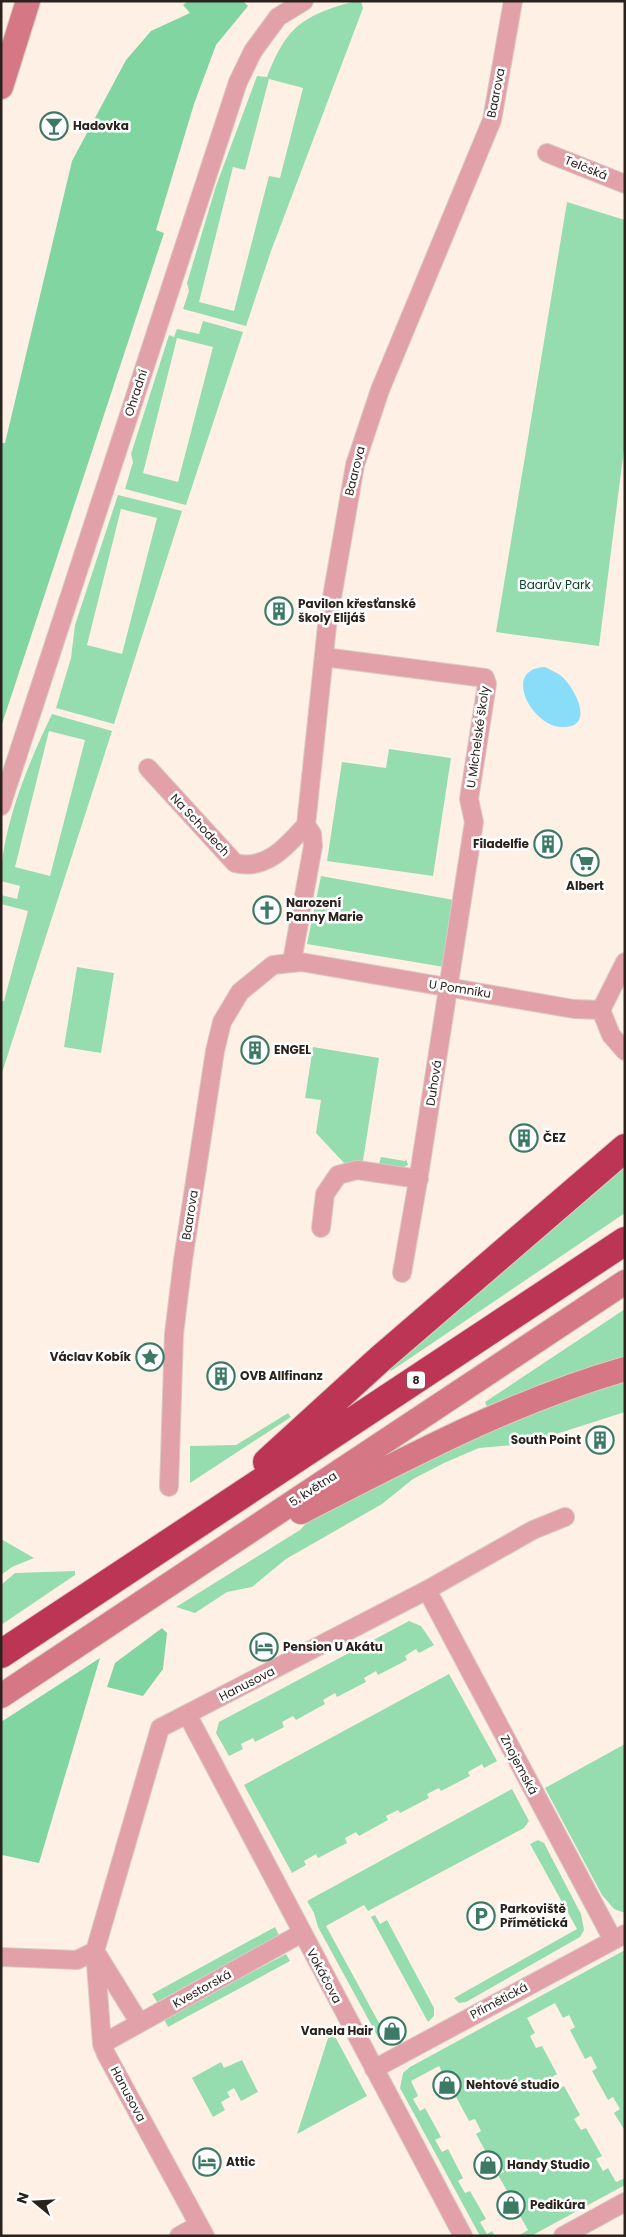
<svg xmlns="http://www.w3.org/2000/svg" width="626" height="2237" font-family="Poppins,sans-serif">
	<rect width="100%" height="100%" fill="#fff0e6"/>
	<path fill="#95ddaf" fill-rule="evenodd" d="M355,1H361L363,8L271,251L246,326L183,309L189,291L187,283L216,186L257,76L267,77C287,26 302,16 355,1ZM269,79L303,88L280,178L269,176L234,311L199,302L233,167L245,170Z
		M567,202L625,220V441L599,646L496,632Z
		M203,321L243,332L186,505L125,489L133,462L131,454L169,335L174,337L177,329L199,334ZM177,338L213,347L178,482L143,473Z
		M118,495L182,511L114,724L56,708L71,658L75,625ZM121,509L157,518L122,654L87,645Z
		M52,714L112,731L1,1076V1001H4L28,911L1,904V895L17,899L20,886L1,881C1,828 29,762 52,714ZM49,731L85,740L50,876L15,867Z
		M389,749L451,758L433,876L327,861L342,762L386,768Z
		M321,876L454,900L444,967L307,944Z
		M77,967L114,973L101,1053L64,1047Z
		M313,1047L379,1058L363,1161L379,1164L381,1157L405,1161L406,1159L408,1165L402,1168L344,1163L316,1133L321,1100L305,1098Z
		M625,1162V1213L391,1371L389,1369Z
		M625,1309V1359L573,1374L487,1407L485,1402Z
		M625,1380V1412L525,1444L479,1448L444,1463L413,1479L382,1504L286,1559L252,1587L227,1592L195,1613L176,1607L300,1530L309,1520L392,1474L547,1404Z
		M288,1413L291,1417L190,1483V1446L236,1445Z
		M1,1539L34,1558L12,1567L1,1575Z
		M75,1571V1575L1,1625V1585L15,1573Z
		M409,1621L421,1626L434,1645L419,1653L416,1649L405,1656L407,1660L378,1675L376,1671L364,1678L366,1682L337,1697L335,1693L323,1700L325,1704L296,1720L293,1716L282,1722L284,1727L255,1742L253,1738L241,1744L243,1749L229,1756L216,1733L219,1722Z
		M449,1674L497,1761L484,1768L482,1764L468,1772L470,1776L441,1791L439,1788L427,1794L429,1798L400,1813L398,1810L386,1816L388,1820L359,1836L356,1832L345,1838L347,1843L318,1858L316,1854L304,1861L306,1865L292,1873L244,1785Z
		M625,1744V1913L614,1909L602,1895L545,1788Z
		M512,1789L529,1821L524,1828L368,1911L364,1905L326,1926L390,2043L383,2042L378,2037L318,1927L314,1913L307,1901Z
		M538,1840L544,1843L581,1914L584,1930L580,1937L466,2002L459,2003L454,1998L577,1929L530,1844Z
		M375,1915L380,1924L387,1920L434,2008V2016L428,2022L371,1917Z
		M275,1927L279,1935L157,2002L152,1994Z
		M625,1950V2131L614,2113L620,2109L613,2097L608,2100L592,2071L597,2068L591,2056L585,2059L570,2030L575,2027L569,2015L563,2018L555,2003L527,2018L535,2033L530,2036L536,2048L542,2046L557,2074L552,2077L558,2089L564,2086L580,2115L574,2119L581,2130L586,2128L602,2156L596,2159L603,2171L608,2168L616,2182L625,2178V2185L531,2236H518L528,2230L519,2214L525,2211L519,2200L514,2203L498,2175L504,2172L497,2160L492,2163L476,2134L481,2131L475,2119L469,2121L454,2093L459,2090L453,2078L447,2081L439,2066L411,2081L418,2096L413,2099L420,2111L425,2108L441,2137L435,2140L442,2152L448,2149L463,2178L458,2181L465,2193L470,2191L486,2219L480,2222L487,2234L492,2231L495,2236H480L400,2088L403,2073L410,2067Z
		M286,1954L290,1961L168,2027L164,2019Z
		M331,2029L367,2096L297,2134Z
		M242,2060L258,2092L241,2101L234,2088L227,2092L230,2097L221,2102L225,2110L213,2117L192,2078L221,2062L224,2068Z"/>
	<path fill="#80d5a0" d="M188,1H243L248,6L216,45L194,104L156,230L164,233L1,727V443H5L72,161L126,60L151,31L190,13L183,5Z
		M162,1628L167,1633L163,1669L143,1696L107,1687L115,1663Z
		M100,1658L39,1863L2,1855L1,1922V1722Z"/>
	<path fill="#8addf9" d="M545,667C553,671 561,674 567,682C578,695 593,728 562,727C532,727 501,669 545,667Z"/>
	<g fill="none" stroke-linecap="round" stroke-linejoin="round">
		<g stroke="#d9cbc2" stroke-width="20">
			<path id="street" d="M547,153L625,184
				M324,657L485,678L487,684L469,799L474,822L419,1175L402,1273
				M148,768L235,863C266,871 287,846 306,825
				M1,806L238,82L253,51L278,17L304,1
				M292,961L313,846L312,834L306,825L327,626L355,465L380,390L492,120L513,1
				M601,1010L625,962
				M601,1010L611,1035L625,1051
				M321,1228L325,1194L338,1175L357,1170L419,1179
				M169,1487L174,1334L183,1260L215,1051L222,1022L240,992L273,965L301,962L574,1009L601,1010
				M427,1590L613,1940
				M187,1714L463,2236
				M1,1957L77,1960L95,1951L139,2022
				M102,2044L302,1933
				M374,2069L625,1934
				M179,2236L199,2225
				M205,2236L106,2054L102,2044L95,1951L160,1728L427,1590L533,1530L565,1517
				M563,2236L625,2202"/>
		</g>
		<g stroke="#d9cbc2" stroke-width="26">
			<path id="secondary" d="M1,87L28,1
				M301,1512C407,1458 510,1402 625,1369
				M1,1696L625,1282"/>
		</g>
		<g stroke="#d9cbc2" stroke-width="30">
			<path id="highway" d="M267,1462L380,1359L625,1148
				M1,1654L625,1241"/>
		</g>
		<use href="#street" stroke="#e2a1a9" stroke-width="18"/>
		<use href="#secondary" stroke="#d57785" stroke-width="24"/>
		<use href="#highway" stroke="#bd3555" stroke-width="28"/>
	</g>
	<defs>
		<g id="bar-ring" transform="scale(1.4375)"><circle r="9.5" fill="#fff" stroke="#3d7a66" stroke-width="1.5"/><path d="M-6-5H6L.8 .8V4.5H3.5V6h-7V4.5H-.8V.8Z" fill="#3d7a66"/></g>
		<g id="building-ring" transform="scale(1.4375)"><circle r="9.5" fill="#fff" stroke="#3d7a66" stroke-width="1.5"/><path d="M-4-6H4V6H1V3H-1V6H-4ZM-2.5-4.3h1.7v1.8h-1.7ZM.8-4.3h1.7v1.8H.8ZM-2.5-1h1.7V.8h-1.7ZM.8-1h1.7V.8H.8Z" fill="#3d7a66"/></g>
		<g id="supermarket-ring" transform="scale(1.4375)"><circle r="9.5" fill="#fff" stroke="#3d7a66" stroke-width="1.5"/><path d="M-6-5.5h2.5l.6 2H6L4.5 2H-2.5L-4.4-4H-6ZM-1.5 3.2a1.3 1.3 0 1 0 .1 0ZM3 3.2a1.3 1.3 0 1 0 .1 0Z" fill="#3d7a66"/></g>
		<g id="church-ring" transform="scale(1.4375)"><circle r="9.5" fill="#fff" stroke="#3d7a66" stroke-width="1.5"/><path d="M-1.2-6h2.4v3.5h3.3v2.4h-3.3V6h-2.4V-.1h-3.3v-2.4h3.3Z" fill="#3d7a66"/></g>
		<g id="sight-ring" transform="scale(1.4375)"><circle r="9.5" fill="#fff" stroke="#3d7a66" stroke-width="1.5"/><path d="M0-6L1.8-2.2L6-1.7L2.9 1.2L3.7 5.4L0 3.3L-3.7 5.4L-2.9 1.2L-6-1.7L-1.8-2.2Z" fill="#3d7a66"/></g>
		<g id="hotel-ring" transform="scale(1.4375)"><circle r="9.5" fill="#fff" stroke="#3d7a66" stroke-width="1.5"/><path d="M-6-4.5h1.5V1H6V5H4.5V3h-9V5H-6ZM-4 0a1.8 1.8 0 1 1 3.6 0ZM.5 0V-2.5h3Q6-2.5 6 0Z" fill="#3d7a66"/></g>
		<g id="parking-ring" transform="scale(1.4375)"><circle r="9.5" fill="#fff" stroke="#3d7a66" stroke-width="1.5"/><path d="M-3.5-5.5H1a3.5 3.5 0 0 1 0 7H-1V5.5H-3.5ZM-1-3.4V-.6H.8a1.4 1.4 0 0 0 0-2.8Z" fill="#3d7a66"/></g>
		<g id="shop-ring" transform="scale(1.4375)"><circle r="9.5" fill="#fff" stroke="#3d7a66" stroke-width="1.5"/><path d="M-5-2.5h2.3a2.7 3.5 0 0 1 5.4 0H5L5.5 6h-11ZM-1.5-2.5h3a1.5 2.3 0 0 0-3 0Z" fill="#3d7a66"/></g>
	</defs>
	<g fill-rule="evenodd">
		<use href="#bar-ring" x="54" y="126"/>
		<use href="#building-ring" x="279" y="611"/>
		<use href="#building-ring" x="548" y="844"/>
		<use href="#supermarket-ring" x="585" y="862"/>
		<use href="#church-ring" x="267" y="910"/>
		<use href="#building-ring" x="255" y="1050"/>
		<use href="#building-ring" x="524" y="1138"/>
		<use href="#sight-ring" x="150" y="1357"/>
		<use href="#building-ring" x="221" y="1376"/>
		<use href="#building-ring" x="600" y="1440"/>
		<use href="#hotel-ring" x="264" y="1647"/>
		<use href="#parking-ring" x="481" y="1916"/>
		<use href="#shop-ring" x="392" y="2031"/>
		<use href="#shop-ring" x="447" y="2085"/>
		<use href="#hotel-ring" x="207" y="2162"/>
		<use href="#shop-ring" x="488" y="2165"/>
		<use href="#shop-ring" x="511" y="2205"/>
	</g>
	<g text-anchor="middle" stroke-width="5" stroke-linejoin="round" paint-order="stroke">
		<rect fill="#fff" stroke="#6b6460" stroke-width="1" x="407" y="1371.5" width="18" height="17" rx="4"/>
		<g font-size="11" font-weight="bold" fill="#2b221c">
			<text x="416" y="1384">8</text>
		</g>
		<g font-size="12" fill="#2b221c" stroke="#fff">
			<text transform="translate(496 93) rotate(-79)" y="4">Baarova</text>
			<text transform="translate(586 168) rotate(22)" y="4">Telčská</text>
			<text transform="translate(136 393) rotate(-72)" y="4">Ohradní</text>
			<text transform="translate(355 471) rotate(-76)" y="4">Baarova</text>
			<text transform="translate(478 737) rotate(-82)" y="4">U Michelské školy</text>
			<text transform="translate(200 825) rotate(47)" y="4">Na Schodech</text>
			<text transform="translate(460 989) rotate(9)" y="4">U Pomníku</text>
			<text transform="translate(434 1083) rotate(-81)" y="4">Duhová</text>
			<text transform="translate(190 1215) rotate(-81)" y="4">Baarova</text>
			<text transform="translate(313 1489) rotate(-33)" y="4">5. května</text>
			<text transform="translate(247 1684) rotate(-27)" y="4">Hanusova</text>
			<text transform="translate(519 1765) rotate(62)" y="4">Znojemská</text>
			<text transform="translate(324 1976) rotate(62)" y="4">Vokáčova</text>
			<text transform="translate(202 1989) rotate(-29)" y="4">Kvestorská</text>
			<text transform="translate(499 2001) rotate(-28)" y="4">Přímětická</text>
			<text transform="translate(128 2094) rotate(62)" y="4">Hanusova</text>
		</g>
		<g font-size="12" font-weight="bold" fill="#2b221c" stroke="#fff" text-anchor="start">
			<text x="73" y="130">Hadovka</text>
			<text x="298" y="608">Pavilon křesťanské<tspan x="298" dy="14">školy Elijáš</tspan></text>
			<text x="529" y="848" text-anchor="end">Filadelfie</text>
			<text x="585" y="890" text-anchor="middle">Albert</text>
			<text x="286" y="907">Narození<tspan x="286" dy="14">Panny Marie</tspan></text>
			<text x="274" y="1054">ENGEL</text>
			<text x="543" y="1142">ČEZ</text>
			<text x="131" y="1361" text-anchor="end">Václav Kobík</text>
			<text x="240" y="1380">OVB Allfinanz</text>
			<text x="581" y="1444" text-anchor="end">South Point</text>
			<text x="283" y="1651">Pension U Akátu</text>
			<text x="500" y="1913">Parkoviště<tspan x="500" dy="14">Přímětická</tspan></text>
			<text x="373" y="2035" text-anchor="end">Vanela Hair</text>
			<text x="466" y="2089">Nehtové studio</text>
			<text x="226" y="2166">Attic</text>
			<text x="507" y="2169">Handy Studio</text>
			<text x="530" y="2209">Pedikúra</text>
		</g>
		<g font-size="12" fill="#004525" stroke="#fff">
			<text x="555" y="589">Baarův Park</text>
		</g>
	</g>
	<rect width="626" height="2237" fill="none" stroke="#2b221c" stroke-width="5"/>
	<g transform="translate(35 2202) rotate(288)" stroke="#ffffff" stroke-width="4" paint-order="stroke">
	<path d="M0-4L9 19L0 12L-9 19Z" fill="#2b221c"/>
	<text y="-8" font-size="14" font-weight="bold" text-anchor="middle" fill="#2b221c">N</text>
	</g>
</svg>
